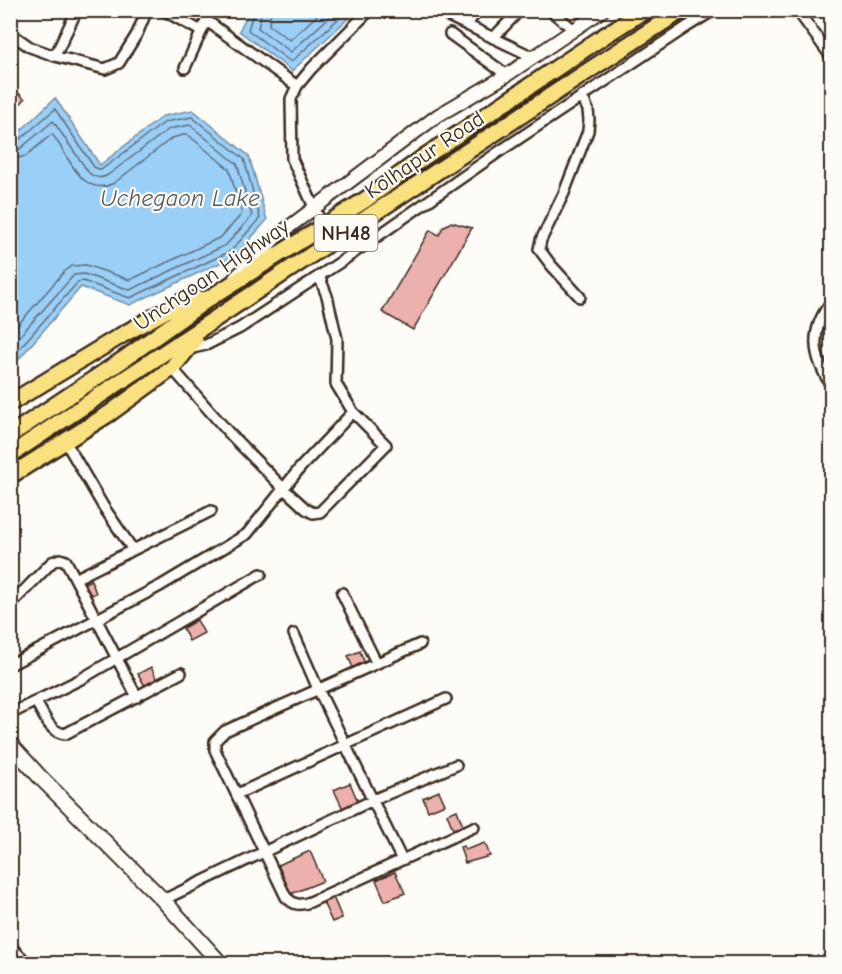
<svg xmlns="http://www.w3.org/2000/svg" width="842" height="974" font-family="'Comic Neue',sans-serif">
	<rect width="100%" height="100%" fill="#fdfcf7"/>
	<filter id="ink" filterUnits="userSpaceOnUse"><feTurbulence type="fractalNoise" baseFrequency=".0167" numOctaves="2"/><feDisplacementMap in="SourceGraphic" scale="12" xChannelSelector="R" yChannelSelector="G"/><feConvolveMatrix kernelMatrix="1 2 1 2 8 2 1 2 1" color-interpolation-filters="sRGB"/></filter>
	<g filter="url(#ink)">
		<path fill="#9acff8" stroke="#748da1" stroke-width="1.5" d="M249,11L250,10L356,11L292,71L239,31Z
			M55,98L100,165L163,116L193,110L249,156L267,220L235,256L130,305L81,287L11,368V140Z"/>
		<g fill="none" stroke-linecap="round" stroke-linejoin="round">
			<path stroke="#616c75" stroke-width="1.5" d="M254,10L248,30L291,62L348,10
				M262,10L258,28L291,52L337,10
				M271,10L269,25L290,40L323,10
				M10,144L17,142L55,109L94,167L101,170L165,122L192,117L244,159L260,218L231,251L130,298L83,281L78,282L10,359
				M10,151L20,149L53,121L89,173C95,178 101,179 108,175L169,129L190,125L237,164L252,216L226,245L130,290L84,274L74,275L10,347
				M10,160L26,156L52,134C68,153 81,200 114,183L172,138L187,134L229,169L242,214L221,237L130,280L86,265L72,266L64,272L10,334"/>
		</g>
		<path fill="#ecb0ad" stroke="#3b2a1e" stroke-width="1.5" d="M10,85L25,99L12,112L10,110Z
			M451,222L472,228L413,330L382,312L430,230L439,235L443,227Z
			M91,580L96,593L87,597L82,584Z
			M197,620L204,633L189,641L183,628Z
			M360,651L365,664L353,668L348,656Z
			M151,667L157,680L145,686L138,674Z
			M350,783L359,804L344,811L334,790Z
			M439,791L445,804L428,811L423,798Z
			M457,810L463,826L453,829L447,814Z
			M485,843L490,856L465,863L460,847L464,846L465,850Z
			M310,851L323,881L291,894L278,865Z
			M395,872L405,893L385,901L376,880Z
			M333,897L342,918L332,922L323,902Z"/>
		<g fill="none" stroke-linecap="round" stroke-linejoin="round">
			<g stroke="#3b2a1e" stroke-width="14">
				<path id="minor" d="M163,10L201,31
					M550,10L574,30
					M797,10L832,58
					M448,16L533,57
					M207,21L297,86
					M467,25L477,10
					M10,33L30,47L55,56L105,69L119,63L137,34L147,10
					M450,34L507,75
					M493,38L520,10
					M55,56L77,10
					M185,68L211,10
					M323,227L292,159L291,99L297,86L311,69L370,10
					M580,297L551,265L539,249L541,240L564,193L588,131L589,120L588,110L582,96
					M832,301C808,331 813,357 832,387
					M188,349L206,345L240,328L342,261L500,151L688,26L714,10
					M172,368L229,433L283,488L306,509L313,513L320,512L386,445L353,412L336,384L337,339L327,296L319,276
					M65,441L103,506L133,550
					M77,578L211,511
					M342,593L376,662
					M10,605L52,562L60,559L66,561L137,697
					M294,634L318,689L402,860
					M420,644L225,731L215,741V750L286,897C294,905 299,906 310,902L474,827
					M10,665L160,586L247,534L300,468L353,412
					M36,702C44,715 49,732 65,734L181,673
					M10,714L81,679L261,574
					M237,794L446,699
					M163,900L373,800L456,765
					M10,946L28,964"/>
			</g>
			<g stroke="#3b2a1e" stroke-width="16">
				<path id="tertiary" d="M235,278L277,236L437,116L507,75L603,10"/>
			</g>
			<g stroke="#3b2a1e" stroke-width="18">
				<path id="secondary" d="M10,744L40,777L163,900L221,964"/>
			</g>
			<g stroke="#3b2a1e" stroke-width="20">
				<path id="trunk" d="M10,403L122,335L183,301L208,299
					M10,435L124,359L208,299L365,200L424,157L604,36L645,10
					M10,455L591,69L682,10
					M10,476L110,413L172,368L195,340"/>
			</g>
			<use href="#minor" stroke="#fdfcf7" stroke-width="9"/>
			<use href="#tertiary" stroke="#fdfcf7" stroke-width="12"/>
			<use href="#secondary" stroke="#fdfcf7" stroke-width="14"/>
			<use href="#trunk" stroke="#fae180" stroke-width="15"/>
		</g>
	</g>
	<g text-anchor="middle" stroke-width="4.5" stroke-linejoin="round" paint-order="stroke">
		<rect fill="#fdfcf7" stroke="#75695f" stroke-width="1.5" x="314.5" y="215" width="63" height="36" rx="4.5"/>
		<g font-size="21" font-weight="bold" fill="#3b2a1e">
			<text x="346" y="240">NH48</text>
		</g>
		<g font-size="22" fill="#3b2a1e" stroke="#fdfcf7">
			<text transform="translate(424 154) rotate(-34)" y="8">Kolhapur Road</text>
			<text transform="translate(211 274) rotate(-34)" y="8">Unchgoan Highway</text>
		</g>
		<g font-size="24" font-style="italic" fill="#585c5f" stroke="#fdfcf7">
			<text x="180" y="206">Uchegaon Lake</text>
		</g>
	</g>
	<rect width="842" height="974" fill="none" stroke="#fdfcf7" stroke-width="36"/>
	<rect x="18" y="18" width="806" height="938" fill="none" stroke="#3b2a1e" stroke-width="2" filter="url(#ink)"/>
</svg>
